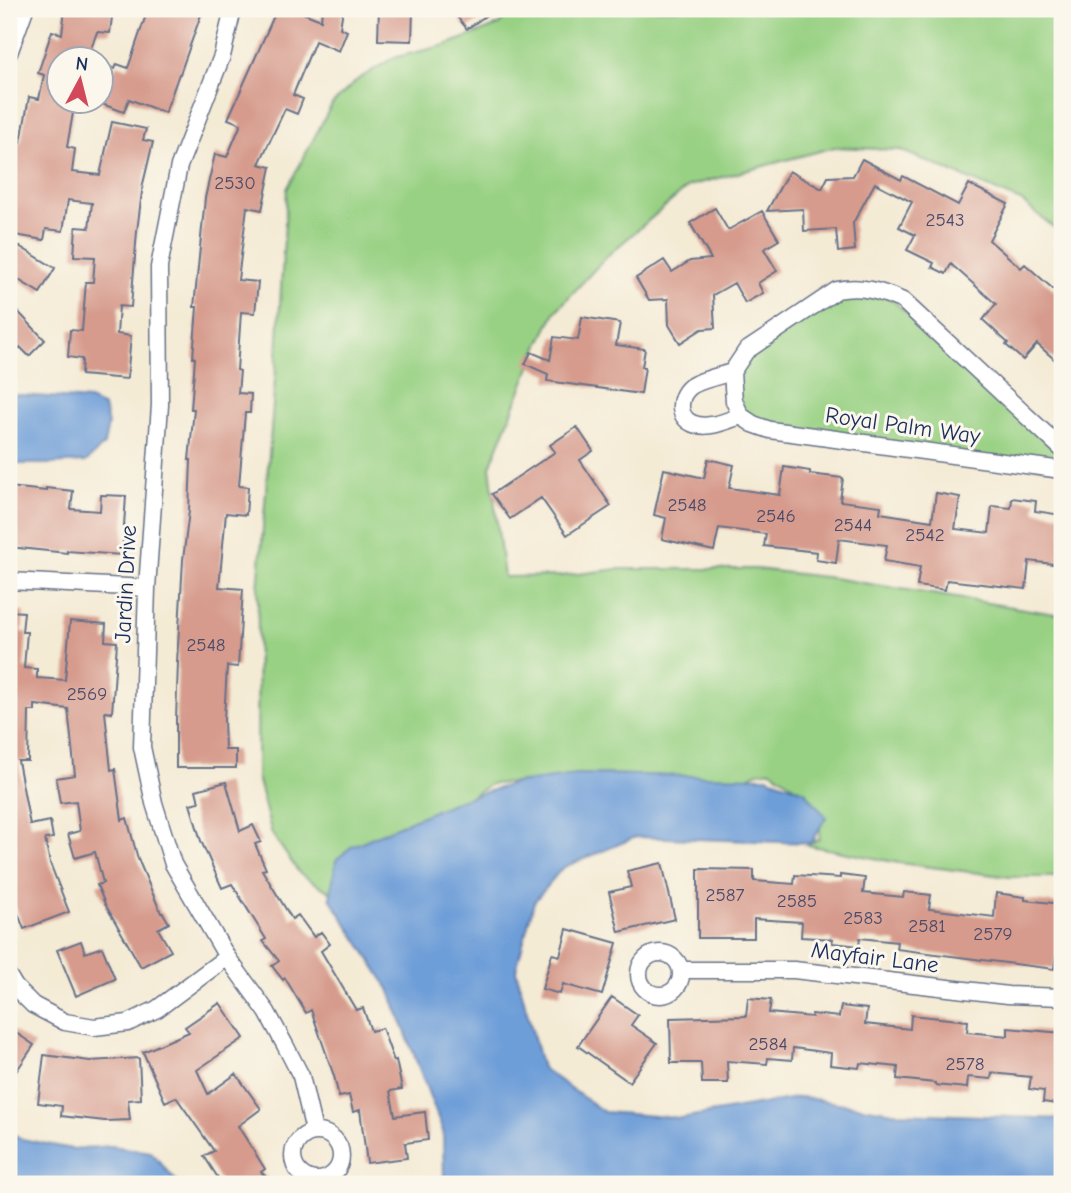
<svg xmlns="http://www.w3.org/2000/svg" width="1071" height="1193" font-family="'Comic Neue',sans-serif">
	<rect width="100%" height="100%" fill="#fbf7ec"/>
	<filter id="ink" filterUnits="userSpaceOnUse"><feTurbulence type="fractalNoise" baseFrequency=".0143" numOctaves="2"/><feDisplacementMap in="SourceGraphic" scale="14" xChannelSelector="R" yChannelSelector="G"/><feConvolveMatrix kernelMatrix="1 2 1 2 8 2 1 2 1" color-interpolation-filters="sRGB"/></filter>
	<filter id="wash" filterUnits="userSpaceOnUse"><feTurbulence type="fractalNoise" baseFrequency=".00686" numOctaves="4" result="noise"/><feDisplacementMap in="SourceGraphic" scale="28" xChannelSelector="R" yChannelSelector="G"/><feGaussianBlur stdDeviation="1.57" result="paint"/><feColorMatrix in="noise" values="0 0 0 0 0 0 0 0 0 0 0 0 0 0 0 0 0 1.4 0 .05"/><feComposite in="paint" operator="in"/></filter>
	<g filter="url(#wash)">
		<rect width="100%" height="100%" fill="#f4ebd5"/>
		<path fill="#99d184" stroke="#5a8071" stroke-width="2" d="M513,9H1062V234L1021,201L900,150L835,147L689,186L607,256L555,312L538,347L490,467L504,577L561,576L618,569H756L833,578L1062,615V877H1010L899,863L807,845L819,839C820,831 822,819 818,810C813,798 783,778 771,770L758,772L725,788L677,786L634,775L605,774L589,779L491,784L434,819L388,836L371,838L355,848L340,898L300,874L272,834L257,777L258,590L277,355L287,189L332,104L357,80L393,58L446,45L499,25Z
			M837,290L883,292L1062,449V470L770,430L741,416L732,372L746,351Z"/>
		<path fill="#6e9ed8" stroke="#44669b" stroke-width="2" d="M9,394L89,400L104,407L108,425L104,445L86,462L48,464H9Z
			M583,774L767,777L805,791L826,817L811,843L636,837L562,868L534,902L516,970L542,1068L604,1112L681,1118L801,1097L899,1113L1062,1119V1184H444L443,1131L389,989L330,898L336,860L352,846L459,800L516,783Z
			M9,1132L22,1139L72,1149L112,1146L151,1152L179,1184H9Z"/>
		<g id="blocks">
			<path fill="#d69b8d" d="M65,9H113L110,33L97,32L87,60H60V102H75L67,147L75,149L72,172L100,175L112,122L146,129L143,140L153,142L143,184L137,231L131,307L119,306L117,334L131,336L127,379L81,375L82,359L68,357L70,330L82,331L86,282H93L95,257L74,256L76,227L89,228L92,203L68,200L63,231L46,229L44,240L9,234V183L15,141L21,142L29,97L39,99L44,75L38,73L52,31L62,34Z
				M148,9H203L180,74H179L165,113L129,99L124,112L102,104V64L115,69L117,64L128,68Z
				M277,9H293L321,20L322,9H343L340,28L347,31L339,51L315,41L293,95L303,99L297,114L285,109L259,164L271,167L262,210L247,207L238,280L258,282L255,313L241,312L237,370L240,371L238,393L251,394L250,413H245L239,486L248,487L246,515L226,513L219,587L243,589L238,667L227,666L224,719L225,750H236V768H176V719L178,662H177L183,560L189,511L191,460H189L194,409H191L195,358H193L197,307H194L205,198L215,154L227,157L241,124L228,119Z
				M379,9H413L412,41L378,40Z
				M451,9H495L467,29Z
				M862,159L901,180L903,176L958,205L969,184L1008,204L989,240L1021,268L1025,264L1062,297V366L1037,344L1023,360L1006,345L1008,343L983,320L996,304L951,264L946,274L932,267L934,263L907,250L915,235L899,227L912,202L875,183L853,223L855,250L838,252L836,229L804,231L803,209L767,211L789,171L822,189L828,177L853,176Z
				M715,208L728,230L762,211L779,240L764,249L777,271L758,283L763,293L745,303L734,283L713,295L715,328L702,329L680,343L669,325L668,299L649,300L636,278L664,260L672,272L690,261L711,259L690,223Z
				M9,240L55,268L40,293L9,274Z
				M9,302L45,340L29,356L20,347L9,357Z
				M582,317L620,323L616,345L645,349L642,367H645L641,394L547,381L548,374L525,364L531,352L550,360L554,337L578,340Z
				M577,427L593,451L580,460L611,506L567,535L541,498L510,519L492,494L555,452L550,445Z
				M708,459L734,465L729,488L780,495L784,467L810,471V474L843,478L840,501L881,506L880,513L932,521L936,493L960,497L955,529L989,533L992,506L1011,508L1012,498L1036,501L1035,511L1062,515V565L1029,561L1026,589L947,580L945,590L917,586L920,567L884,561L887,545L839,539L836,563L816,560L817,552L764,546L766,534L719,528L714,551L662,539L666,518L654,515L664,469L704,478Z
				M9,487L46,491V488L73,491L71,509L100,511L101,495L126,496L122,555L67,551V553L9,547Z
				M9,611L24,612L22,632H27L24,668L37,669V678L65,680L70,621L106,624L105,641L117,642L112,713L105,712L111,770L115,769L122,820L127,818L138,859L161,913H163L169,923L158,929L171,951L141,967L105,904L97,885L103,883L95,852L75,858L68,834L80,831L76,801L60,803L56,778L75,775L68,709L35,705V711H29L28,761H18L30,825L50,821L53,838L45,839L50,863L69,912L24,929L9,890Z
				M226,782L240,831L253,825L261,842L255,844L266,869L262,870L292,919L298,915L314,937L321,932L330,944L321,951L356,1010L363,1008L371,1031L382,1028L394,1061L396,1060L402,1089L390,1091L395,1116L425,1112L428,1140L405,1143L407,1158L367,1163L360,1110L353,1112L349,1095L339,1097L334,1076L311,1010L306,1013L285,978L283,980L272,966L279,961L263,941L266,939L232,884L222,888L201,841L190,804L199,802L196,790Z
				M662,863L675,919L619,932L609,892L631,887L627,871Z
				M698,869L754,870V881L794,884L795,875L840,878V875L865,878L863,893L903,897L904,892L931,895L929,909L994,917L996,893L1025,897V900L1062,904V955L1056,954L1054,969L896,949L897,942L860,938L859,946L832,943L833,939L801,937L802,922L754,919V938H698Z
				M567,929L617,943L602,995L563,984L560,994L542,989L552,954L560,956Z
				M81,941L85,953L102,947L115,979L76,996L57,950Z
				M612,997L638,1015L631,1025L657,1043L629,1082L578,1046Z
				M748,998L771,1000L769,1013L812,1017V1014L839,1017L841,1006L867,1009L865,1024L910,1029L911,1015L968,1021L967,1032L1008,1036V1028L1062,1033L1056,1104L1043,1102L1044,1091L1029,1089L1031,1077L992,1073L991,1079L968,1077L967,1088L935,1085V1083L897,1079L898,1067L860,1063L859,1068L830,1065L831,1053L793,1048L792,1060L768,1058L767,1064L727,1061L728,1083H702L701,1063H671L670,1018L746,1016Z
				M220,1003L244,1038L197,1070L208,1094L236,1074L261,1109L238,1126L265,1169L261,1172L273,1184H222L204,1156L214,1151L176,1097L165,1102L143,1052L189,1032L185,1027Z
				M9,1028L34,1045L9,1082Z
				M44,1055L90,1061L139,1058L141,1099L128,1100L130,1120L105,1121L61,1116L62,1106L38,1103Z"/>
		</g>
	</g>
	<g filter="url(#ink)">
		<use href="#blocks" fill-opacity="0" stroke="#677188" stroke-width="2"/>
		<g fill="none" stroke-linecap="round" stroke-linejoin="round">
			<g stroke="#677188" stroke-width="19">
				<path id="street" d="M233,9L222,56L179,166L159,267L160,405L147,588L142,747L154,803L173,864L227,957L267,1012L285,1045L301,1076L314,1131
					M9,53L25,9
					M732,372C720,376 699,380 690,387C676,399 678,422 698,425C712,428 728,420 741,416
					M1062,449L903,301C880,291 861,285 837,290L746,351L732,372L734,401L741,416L753,424L770,430L1062,470
					M9,581L147,588
					M639 974a21 21 0 1 1 42 0a21 21 0 1 1-42 0Z
					M681,970H794L1008,995L1062,997
					M9,977L15,987L33,1005L65,1022L94,1027L128,1023L157,1009L227,957
					M293 1156a24 24 0 1 1 48 0a24 24 0 1 1-48 0Z"/>
			</g>
			<use href="#street" stroke="#fff" stroke-width="16"/>
		</g>
	</g>
	<g text-anchor="middle" stroke-width="6" stroke-linejoin="round" paint-order="stroke">
		<g font-size="19" fill="#4a4a6a">
			<text x="235" y="189">2530</text>
			<text x="945" y="226">2543</text>
			<text x="687" y="511">2548</text>
			<text x="776" y="522">2546</text>
			<text x="853" y="531">2544</text>
			<text x="925" y="541">2542</text>
			<text x="206" y="651">2548</text>
			<text x="87" y="700">2569</text>
			<text x="725" y="901">2587</text>
			<text x="797" y="907">2585</text>
			<text x="863" y="924">2583</text>
			<text x="927" y="932">2581</text>
			<text x="993" y="940">2579</text>
			<text x="768" y="1050">2584</text>
			<text x="965" y="1070">2578</text>
		</g>
		<g font-size="23" fill="#1b2f5e" stroke="#fbf7ec">
			<text transform="translate(903 425) rotate(8)" y="8">Royal Palm Way</text>
			<text transform="translate(125 584) rotate(-87)" y="8">Jardin Drive</text>
			<text transform="translate(875 957) rotate(7)" y="8">Mayfair Lane</text>
		</g>
	</g>
	<rect width="1071" height="1193" fill="none" stroke="#fbf7ec" stroke-width="35"/>
	<g transform="translate(80 80) rotate(7)"><circle r="33" fill="#fbf7ec" stroke="#a1a7b3" stroke-width="2"/>
	<path d="M0-5L12 26L0 18L-12 26Z" fill="#d1495b"/>
	<text y="-10" font-size="19" font-weight="bold" text-anchor="middle" fill="#1b2f5e">N</text>
	</g>
</svg>
